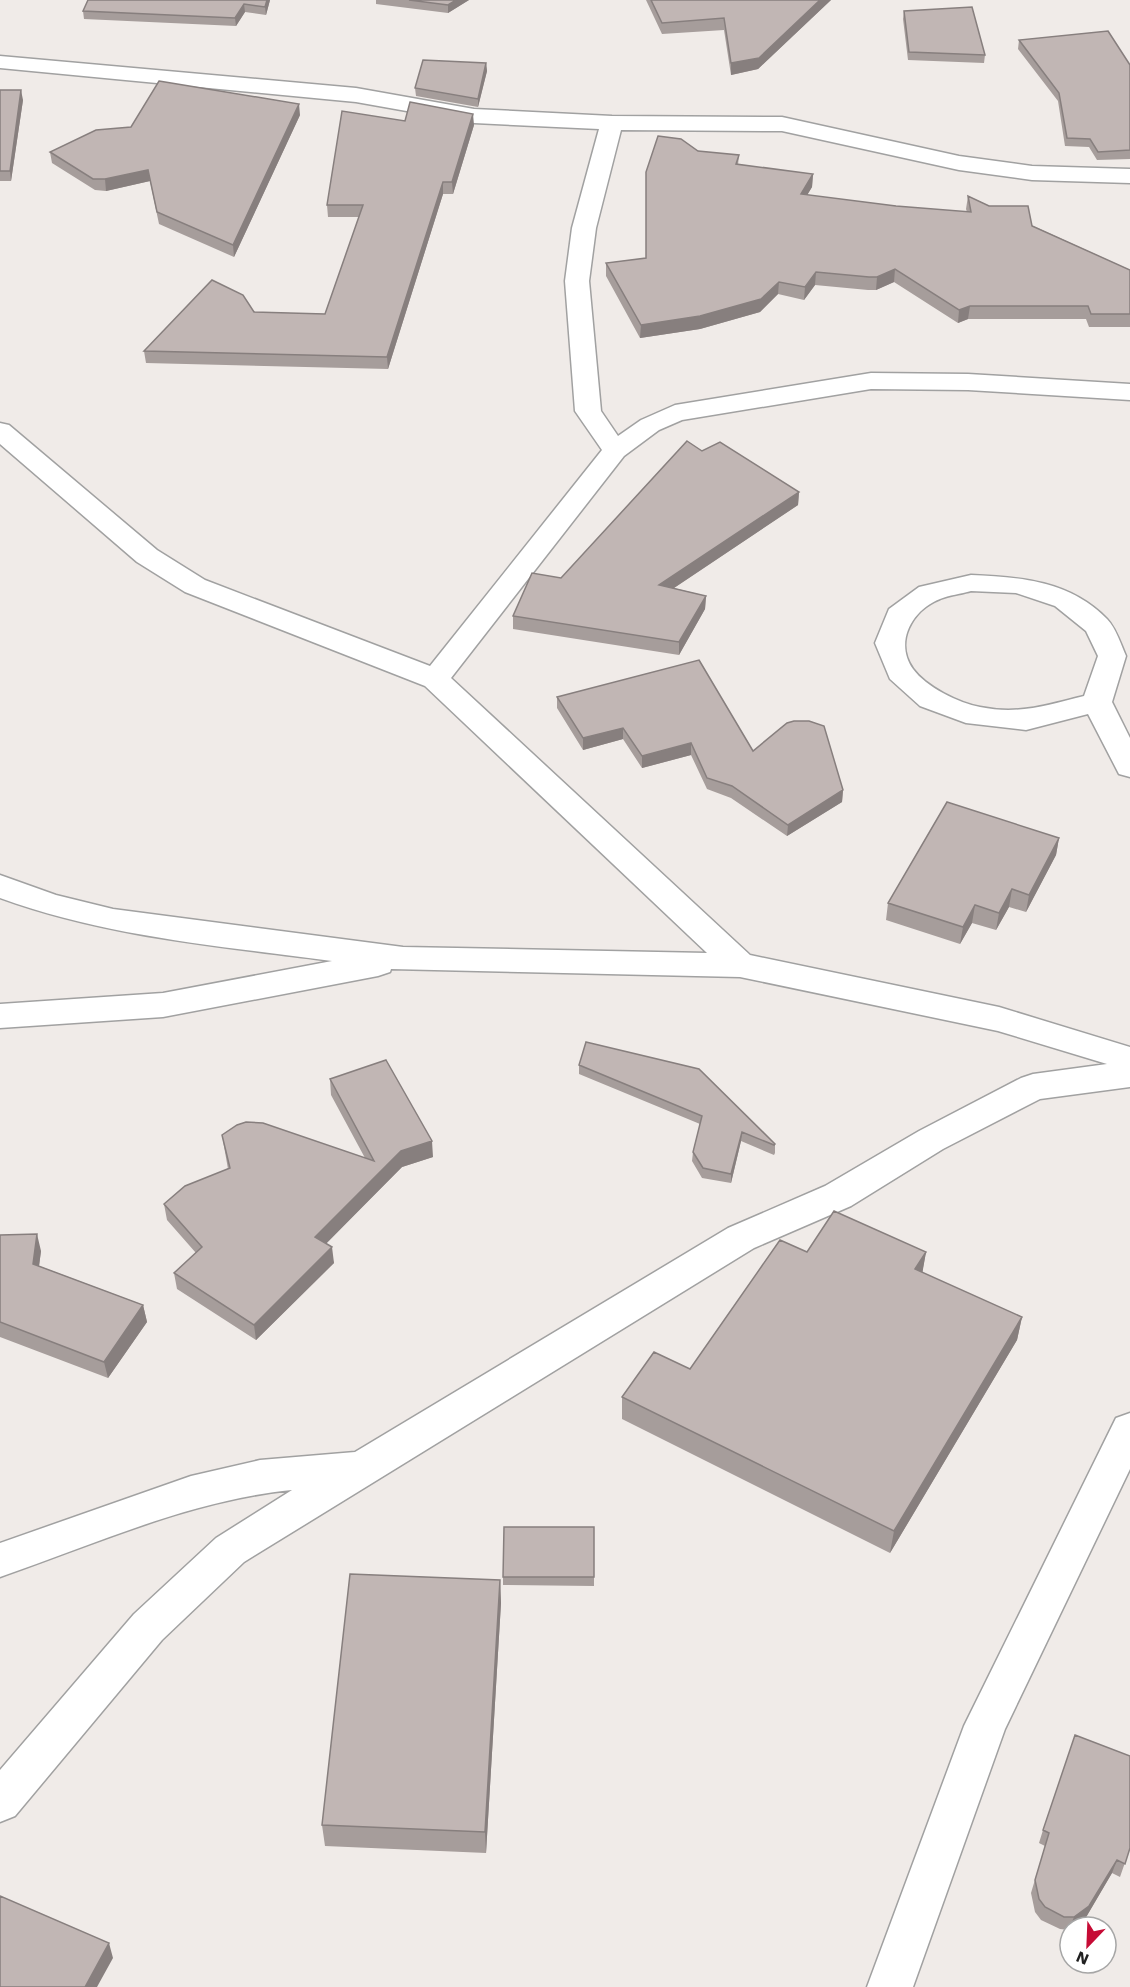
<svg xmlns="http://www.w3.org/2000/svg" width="1130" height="1987" font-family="'Work Sans',sans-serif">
	<rect width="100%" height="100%" fill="#f0ebe8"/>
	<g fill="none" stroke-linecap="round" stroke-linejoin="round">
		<g stroke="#a1a1a1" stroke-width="3">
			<path id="street" d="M0,56L356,88L474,109L612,116L782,117L959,156L1032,166L1130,169V183L1032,180L959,170L782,131L621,130L596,228L589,281L601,411L618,436L641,420L675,405L871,373L968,374L1130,384V400L968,390L871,389L682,420L659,430L624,456L451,678L750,955L999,1007L1130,1047V1087L1040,1099L943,1149L851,1206L754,1248L244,1562L162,1640L15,1816L0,1822V1770L134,1614L216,1538L292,1490C191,1500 95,1544 0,1577V1543L191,1476L260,1460L355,1452L728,1228L825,1186L919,1131L1021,1078L1033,1074L1107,1064L998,1031L740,977L391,969L390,972L378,976L163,1017L0,1028V1004L163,993L332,961C220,946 107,937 0,898V875L56,895L113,909L403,947L707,953L425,686L185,592L137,562L0,444V423L9,425L157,550L205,580L430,666L602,450L575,411L565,281L572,228L599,129L474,123L356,102L0,68Z
				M971,575C1021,577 1070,581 1107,619C1116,628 1121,645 1126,656L1112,702L1130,738V777L1119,774L1088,714L1026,730L966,723L920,706L890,679L875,643L889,609L919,587ZM971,591L1016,593L1055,606L1086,631L1098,656L1084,696C1047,705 1019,715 980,707C959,703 926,687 913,669C894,642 912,610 940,599C949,595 961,594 971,591Z
				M1130,1413V1469L1005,1729L913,1987H867L964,1726L1116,1418Z"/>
		</g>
		<use href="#street" fill="#fff" fill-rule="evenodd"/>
	</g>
	<path fill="#a69d9b" d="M88,0H270L266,15L245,12L236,26L84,19L83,11Z
		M376,0H469L448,13L376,4Z
		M646,0H831L758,69L731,75L724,30L662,34Z
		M904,11L985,55L984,63L908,60L903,19Z
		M1019,40L1130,65V159L1097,160L1089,147L1065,146L1058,101L1018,49Z
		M486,63L487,71L478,107L416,96L415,88Z
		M0,90L23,100L11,181H0Z
		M300,115L234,257L159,224L150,181L106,191L95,190L52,163L50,152Z
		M474,125L453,194H443L388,369L146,363L144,351L254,312L325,314L359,217H328L327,205Z
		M698,151L739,155L738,165L813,174L812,187L807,195L896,206L967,212L966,209L968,196L1130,270V327H1089L1086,319H968L958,323L894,282L876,290H868L815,285L804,300L778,294L760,312L700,329L640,338L606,276V263L646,258Z
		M702,451L799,492L798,505L674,588L706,596L705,609L679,655L513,629V616L561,578Z
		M557,697L753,751L843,790L842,802L787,836L731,798L707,789L691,755L642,768L623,739L583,750L557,708Z
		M1059,838L1056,855L1026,912L1009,907L996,930L972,923L960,944L886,920L888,903Z
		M579,1065L775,1144V1153L774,1155L741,1141L731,1183L702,1178L692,1161L693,1152L700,1124L579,1074Z
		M330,1079L433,1157L402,1167L326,1243L334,1263L256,1340L177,1289L174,1273L196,1253L167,1220L164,1204L228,1169L222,1135L365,1158L331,1095Z
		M0,1235L41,1251L39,1266L143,1305L147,1322L108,1378L0,1337Z
		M807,1252H926L922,1273L1022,1317L1017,1340L890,1553L622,1419V1397L690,1369Z
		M594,1527V1586L503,1585V1577Z
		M500,1580L501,1603L486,1853L325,1846L322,1825Z
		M1043,1830L1130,1848L1120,1877L1112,1873L1085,1919L1073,1927H1070L1069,1930L1060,1929L1041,1920L1035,1912L1031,1893L1045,1846L1039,1843Z"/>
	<path fill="#877f7e" d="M267,0H270L266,15L265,7Z
		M456,0H469L448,13V5Z
		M820,0H831L758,69L731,75V63Z
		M244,4L245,12L236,26L235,18Z
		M486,63L487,71L478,107V99Z
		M21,90L23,100L11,181L10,171Z
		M299,104L300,115L234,257L233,245Z
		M473,114L474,125L453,194L452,182Z
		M148,170L150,181L106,191L105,179Z
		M813,174L812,187L800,207L801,194Z
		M443,182V194L388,369L387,357Z
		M895,269L894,282L876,290L877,277Z
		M816,272L815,285L804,300L805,287Z
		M779,282L778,294L760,312L700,329L640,338L641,325Z
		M970,306L968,319L958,323L959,310Z
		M799,492L798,505L659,598V585Z
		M706,596L705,609L679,655V642Z
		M623,728V739L583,750V738Z
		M691,743V755L642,768V756Z
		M843,790L842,802L787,836L788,825Z
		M1059,838L1056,855L1026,912L1029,895Z
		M1012,889L1009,907L996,930L999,913Z
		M975,905L972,923L960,944L963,927Z
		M742,1132L741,1141L731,1183V1174Z
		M432,1141L433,1157L402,1167L317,1253L315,1237L401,1151Z
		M37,1234L41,1251L37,1281L33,1264Z
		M332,1247L334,1263L256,1340L254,1325Z
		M926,1252L922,1275L915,1269Z
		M143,1305L147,1322L108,1378L104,1362Z
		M1022,1317L1017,1340L890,1553L894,1531Z
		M500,1580L501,1603L486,1853L485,1832Z
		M1117,1860L1112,1873L1085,1919L1073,1927H1070L1074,1917Z
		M109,1943L113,1958L97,1987H85Z"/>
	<path fill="#c1b6b4" stroke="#877f7e" stroke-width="1.5" d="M88,0H267L265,7L244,4L235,18L83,11Z
		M409,0H456L448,5Z
		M651,0H820L759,58L731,63L724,18L662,23Z
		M972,7L985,55L909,52L904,11Z
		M1108,31L1130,65V150L1098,152L1090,139L1067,138L1059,93L1019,40Z
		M423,60L486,63L478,99L415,88Z
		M159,81L299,104L233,245L157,212L148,170L105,179H93L50,152L96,130L131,127Z
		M0,90H21L10,171H0Z
		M410,102L473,114L452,182H443L387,357L144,351L212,280L243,295L254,312L325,314L363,205H327L342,111L405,121Z
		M658,136L681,139L698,151L739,155L736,164L813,174L801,194L896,206L971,212L968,196L989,206H1028L1032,226L1130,270V314H1091L1088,306H970L959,310L895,269L877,277H869L816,272L805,287L779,282L761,299L700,316L641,325L606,263L646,258V172Z
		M687,441L702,451L720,442L799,492L659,585L706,596L679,642L513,616L532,573L561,578Z
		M699,660L753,751L787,723L794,721H809L824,726L843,790L788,825L732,786L707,778L691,743L642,756L623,728L583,738L557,697Z
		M947,802L1059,838L1029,895L1012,889L999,913L975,905L963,927L888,903Z
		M586,1042L699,1069L775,1144L774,1145L742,1132L731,1174L703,1168L693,1152L702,1116L579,1065Z
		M386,1060L432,1141L401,1151L315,1237L332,1247L254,1325L174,1273L202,1247L164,1204L185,1186L230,1168L222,1135L237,1125L246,1122L263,1123L374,1161L330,1079Z
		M834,1211L926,1252L915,1269L1022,1317L894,1531L622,1397L654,1352L690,1369L780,1240L807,1252Z
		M37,1234L33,1264L143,1305L104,1362L0,1322V1235Z
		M504,1527H594V1577H503Z
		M350,1574L500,1580L485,1832L322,1825Z
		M1075,1735L1130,1756V1848L1125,1864L1117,1860L1089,1906L1074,1917H1064L1045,1907L1039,1899L1035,1880L1049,1833L1043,1830Z
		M0,1896L109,1943L85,1987H0Z"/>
	<g transform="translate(1088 1945) rotate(203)"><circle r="28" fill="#ffffff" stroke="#a6a6a6" stroke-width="1.5"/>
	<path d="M0-4.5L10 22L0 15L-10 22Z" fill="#c60b35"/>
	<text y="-9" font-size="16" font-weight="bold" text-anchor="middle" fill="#202020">N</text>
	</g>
</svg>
